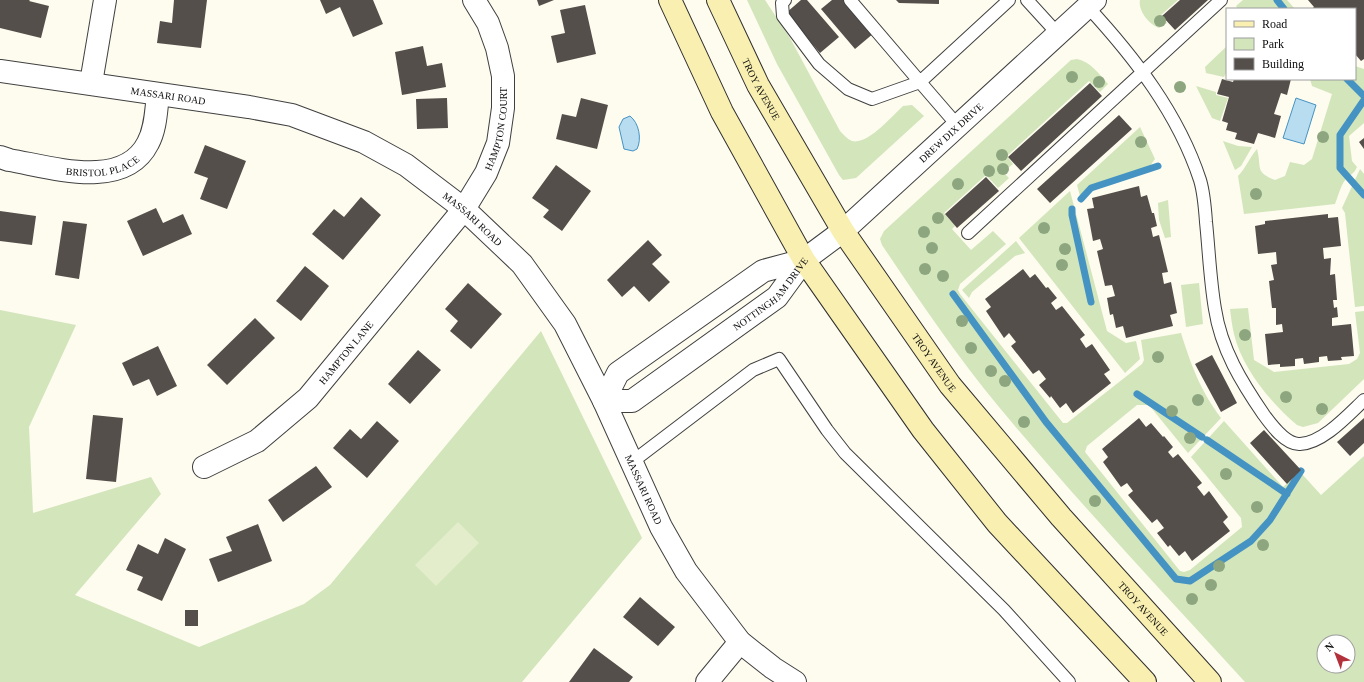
<svg xmlns="http://www.w3.org/2000/svg" width="1364" height="682" font-family="'Times New Roman',serif">
	<rect width="100%" height="100%" fill="#fefbef"/>
	<path fill="#d2e5bb" fill-rule="evenodd" d="M765,0L790,38L840,131C844,135 847,139 852,141C868,145 892,116 903,106L912,105L924,116L856,178L843,180L839,175L777,64L747,0Z
		M1140,0H1178L1161,15L1167,23L1159,28C1149,24 1138,11 1140,0Z
		M1243,0H1287L1295,9H1238L1236,6Z
		M1227,46V71L1224,77L1206,73L1205,67Z
		M1077,59C1091,62 1099,74 1108,84L1100,92L1089,81L1007,156L1013,164L1003,172L1009,178L998,188L986,175L944,213L955,226L952,229L971,250L993,231L1006,244L960,284L958,290L960,294L1063,423H1067L1142,364L1144,360L1141,340L1181,333C1191,365 1200,390 1221,418L1188,453L1149,405H1137L1087,446L1085,452L1180,571L1184,572L1190,570L1242,527L1241,518L1191,457L1224,421L1283,487L1298,474H1302L1321,495L1364,456V682H1245C1162,591 1077,501 999,407C956,355 919,300 882,245L880,239L884,231L1071,60ZM1324,642H1348V666H1324Z
		M1355,66L1364,69V123L1349,136L1352,161L1357,167C1354,174 1351,174 1346,179C1341,184 1338,197 1335,204L1244,214L1238,176C1246,168 1249,158 1257,149C1262,167 1254,172 1275,180L1285,176L1290,162L1304,165L1312,159L1332,94L1312,86L1310,79H1355Z
		M1196,86L1216,92V95L1228,98L1220,121L1212,118Z
		M1140,127L1155,159L1150,166L1088,186L1080,196L1077,185Z
		M1223,141L1238,146L1252,147L1241,166L1235,170Z
		M1360,169L1364,174V306L1355,307L1345,213L1342,208Z
		M1070,191L1107,331L1126,343L1136,341L1140,359L1125,373L1019,238Z
		M1168,200L1171,237L1165,238L1159,220L1158,203Z
		M1016,241L1025,253L1015,256L972,292L969,298L962,290Z
		M1199,283L1203,324L1186,327L1181,285Z
		M1248,308L1254,360L1274,372L1349,364L1357,359L1360,353L1355,312L1364,311V379L1318,423L1303,427L1297,425C1270,402 1242,368 1234,334C1232,326 1231,317 1230,309Z
		M0,310L76,325L29,427L33,513L151,477L161,494L75,595L199,647L304,604L330,585L541,331L642,538L522,682H0Z"/>
	<path fill="#e3edcc" d="M458,522L479,543L436,586L415,565Z"/>
	<path fill="#b8ddf1" stroke="#4593c2" d="M1296,98L1316,105L1304,144L1283,138Z
		M630,116C639,123 642,139 637,149L633,151L624,149L619,127L623,119Z"/>
	<g fill="none" stroke-linecap="round" stroke-linejoin="round">
		<path stroke="#4593c2" stroke-width="7" d="M1277,0L1284,9
			M1347,79L1364,96
			M1364,100L1340,135V168L1364,195
			M1081,199L1091,188L1158,166
			M1072,209V215L1091,302
			M953,294L1046,422L1176,579L1190,581L1251,541L1270,520L1301,471
			M1137,394L1202,437
			M1207,440L1287,494"/>
	</g>
	<path fill="#554f4b" d="M0,0H30L29,1L49,6L41,38L0,28Z
		M174,0H207L201,48L157,43L160,21L172,23Z
		M320,0H373L383,24L353,37L340,7L326,14Z
		M537,0H554L539,6Z
		M801,0H807L839,37L820,53L786,13Z
		M832,0H845L874,33L855,49L821,9Z
		M896,0H939V4L899,3Z
		M1180,0H1208L1175,30L1162,16Z
		M1308,0H1364V59L1361,61L1355,54V9H1312L1314,7Z
		M585,5L596,54L557,63L551,36L565,33L560,10Z
		M423,46L427,66L442,63L446,87L402,95L395,52Z
		M1222,79L1233,82L1234,79H1291L1287,95L1281,93L1274,114L1281,116L1275,138L1258,133L1254,144L1235,139L1237,133L1226,130L1228,123L1222,121L1229,97L1217,94Z
		M1090,83L1102,96L1021,171L1008,157Z
		M447,98L448,128L417,129L416,99Z
		M581,98L608,105L597,149L556,139L562,114L576,117Z
		M1119,115L1132,129L1050,203L1037,189Z
		M1364,138V149L1359,142Z
		M205,145L246,161L227,209L200,199L208,178L194,173Z
		M556,165L591,191L562,231L543,217L549,210L532,198Z
		M986,177L999,191L957,228L945,214Z
		M1139,186L1141,197L1147,195L1152,213H1154L1157,226L1151,228L1153,237L1159,235L1168,272L1162,273L1164,284L1171,282L1177,313L1170,315L1173,326L1126,338L1123,326L1116,328L1113,314L1110,315L1107,298L1115,296L1112,285L1105,286L1097,251L1103,249L1100,239L1093,241L1087,209L1094,208L1092,198Z
		M361,197L381,215L343,260L312,234L334,209L344,217Z
		M156,208L163,223L183,214L192,234L143,256L127,221Z
		M0,211L36,216L32,245L0,241Z
		M1328,214V218L1338,217L1341,246L1323,248L1324,259L1331,258L1330,275L1335,274L1337,300H1333L1334,308L1337,307L1338,317L1332,318V326L1351,324L1354,356L1341,357L1342,360L1328,361L1327,356L1319,357V362L1304,364L1303,358L1295,359V366L1280,367V364L1268,365L1265,334L1283,332L1282,324L1276,325V308H1272L1269,281L1274,280L1271,265L1277,264L1276,252L1258,254L1255,226L1265,224V221Z
		M63,221L87,224L79,279L55,275Z
		M648,240L662,255L652,264L670,282L649,302L634,286L622,297L607,280Z
		M305,266L329,286L301,321L276,301Z
		M1023,269L1030,278L1035,274L1046,288L1048,287L1057,298L1051,303L1056,310L1062,306L1085,335L1080,339L1086,348L1092,344L1110,370L1104,374L1111,383L1073,413L1066,403L1060,408L1051,396L1050,398L1039,385L1046,379L1039,370L1033,374L1011,346L1016,342L1009,333L1004,338L986,311L991,307L985,299Z
		M468,283L502,314L471,349L450,331L458,321L445,309Z
		M255,318L275,338L227,385L207,365Z
		M158,346L177,386L157,396L149,379L133,386L122,363Z
		M418,350L441,370L410,404L388,384Z
		M1212,355L1237,403L1221,412L1195,364Z
		M93,415L123,418L116,482L86,479Z
		M1139,418L1146,427L1151,423L1163,437L1164,436L1173,447L1168,452L1173,458L1178,454L1202,483L1197,487L1204,496L1209,491L1228,517L1223,522L1230,531L1192,561L1185,551L1179,556L1170,545L1168,547L1157,533L1164,528L1157,519L1152,523L1128,495L1133,491L1127,483L1121,487L1103,462L1108,457L1102,449Z
		M1364,418V443L1350,456L1337,442Z
		M377,421L399,441L367,478L333,448L350,429L361,439Z
		M1264,430L1301,470L1287,484L1250,443Z
		M316,466L332,487L283,522L268,500Z
		M258,524L272,561L218,582L209,559L232,551L226,537Z
		M165,538L186,549L162,601L137,590L143,577L126,570L138,544L158,554Z
		M640,597L675,627L658,646L623,617Z
		M185,610H198V626H185Z
		M594,648L633,677L629,682H569Z"/>
	<g fill="none" stroke-linecap="round" stroke-linejoin="round">
		<g stroke="#404040" stroke-width="14">
			<path id="lane" d="M785,0L782,3L783,16L819,64L848,89L872,99L920,82L850,0
				M1027,0L1058,34
				M1088,7C1134,57 1178,113 1200,180C1204,193 1205,208 1206,222C1209,251 1210,280 1215,309C1221,349 1242,383 1264,415C1272,426 1286,445 1300,444C1323,443 1348,415 1364,400
				M958,126L920,82L1009,0
				M968,233L1221,0
				M632,462L753,370L779,359L827,430L845,453L1004,610L1069,682"/>
		</g>
		<g stroke="#404040" stroke-width="24">
			<g id="street">
				<path id="s1" d="M0,71L249,107L292,115L364,142L406,165L464,209L522,264L565,324L604,401L661,527L686,571L740,642L773,668L795,682"/>
				<path d="M91,83L105,0"/>
				<path id="s2" d="M0,157L9,160C51,167 124,191 148,143C156,128 156,110 158,95"/>
				<path id="s3" d="M804,260L763,271L618,373L604,401H632L777,297L804,260L843,231L1095,0"/>
				<path id="s4" d="M204,467L257,441L308,398L464,209L486,173L498,143L503,108V76L497,48L488,23L474,0"/>
				<path d="M707,682L740,642"/>
			</g>
		</g>
		<g stroke="#2f2f2f" stroke-width="24">
			<g id="secondary">
				<path d="M670,0L722,112L804,260L923,430L997,523L1145,682"/>
				<path id="s5" d="M718,0L758,85L843,231L950,385L1061,517L1210,682"/>
			</g>
		</g>
		<use href="#lane" stroke="#fff" stroke-width="12"/>
		<use href="#street" stroke="#fff" stroke-width="22"/>
		<use href="#secondary" stroke="#f8efb0" stroke-width="22"/>
	</g>
	<g fill="#8da67f">
		<circle cx="1160" cy="21" r="6"/>
		<circle cx="1072" cy="77" r="6"/>
		<circle cx="1099" cy="82" r="6"/>
		<circle cx="1180" cy="87" r="6"/>
		<circle cx="1323" cy="137" r="6"/>
		<circle cx="1141" cy="142" r="6"/>
		<circle cx="1002" cy="155" r="6"/>
		<circle cx="1003" cy="169" r="6"/>
		<circle cx="989" cy="171" r="6"/>
		<circle cx="958" cy="184" r="6"/>
		<circle cx="1256" cy="194" r="6"/>
		<circle cx="938" cy="218" r="6"/>
		<circle cx="1044" cy="228" r="6"/>
		<circle cx="924" cy="232" r="6"/>
		<circle cx="932" cy="248" r="6"/>
		<circle cx="1065" cy="249" r="6"/>
		<circle cx="1062" cy="265" r="6"/>
		<circle cx="925" cy="269" r="6"/>
		<circle cx="943" cy="276" r="6"/>
		<circle cx="962" cy="321" r="6"/>
		<circle cx="1245" cy="335" r="6"/>
		<circle cx="971" cy="348" r="6"/>
		<circle cx="1158" cy="357" r="6"/>
		<circle cx="991" cy="371" r="6"/>
		<circle cx="1005" cy="381" r="6"/>
		<circle cx="1286" cy="397" r="6"/>
		<circle cx="1198" cy="400" r="6"/>
		<circle cx="1322" cy="409" r="6"/>
		<circle cx="1172" cy="411" r="6"/>
		<circle cx="1024" cy="422" r="6"/>
		<circle cx="1190" cy="438" r="6"/>
		<circle cx="1226" cy="474" r="6"/>
		<circle cx="1095" cy="501" r="6"/>
		<circle cx="1257" cy="507" r="6"/>
		<circle cx="1263" cy="545" r="6"/>
		<circle cx="1219" cy="566" r="6"/>
		<circle cx="1211" cy="585" r="6"/>
		<circle cx="1192" cy="599" r="6"/>
	</g>
	<g text-anchor="middle" stroke-width="4" stroke-linejoin="round" paint-order="stroke">
		<g font-size="10" fill="#0d0d0d" stroke="#fff">
			<text dy="4" stroke="none"><textPath href="#s5" startOffset="99">TROY AVENUE</textPath></text>
			<text dy="4" stroke="none"><textPath href="#s1" startOffset="170">MASSARI ROAD</textPath></text>
			<text dy="4" stroke="none"><textPath href="#s4" startOffset="459">HAMPTON COURT</textPath></text>
			<text dy="4" stroke="none"><textPath href="#s3" startOffset="698">DREW DIX DRIVE</textPath></text>
			<text dy="4" stroke="none"><textPath href="#s2" startOffset="105">BRISTOL PLACE</textPath></text>
			<text dy="4" stroke="none"><textPath href="#s1" startOffset="506">MASSARI ROAD</textPath></text>
			<text dy="4" stroke="none"><textPath href="#s3" startOffset="455">NOTTINGHAM DRIVE</textPath></text>
			<text dy="4" stroke="none"><textPath href="#s4" startOffset="185">HAMPTON LANE</textPath></text>
			<text dy="4" stroke="none"><textPath href="#s5" startOffset="423">TROY AVENUE</textPath></text>
			<text dy="4" stroke="none"><textPath href="#s1" startOffset="830">MASSARI ROAD</textPath></text>
			<text dy="4" stroke="none"><textPath href="#s5" startOffset="746">TROY AVENUE</textPath></text>
		</g>
	</g>
	<rect x="1226" y="8" width="130" height="72" fill="#ffffff" stroke="#9e9e9e"/>
	<rect x="1234" y="21" width="20" height="6" fill="#f8efb0" stroke="#9e9e9e"/>
	<text x="1262" y="28" font-size="12" fill="#0d0d0d">Road</text>
	<rect x="1234" y="38" width="20" height="12" fill="#d2e5bb" stroke="#9e9e9e"/>
	<text x="1262" y="48" font-size="12" fill="#0d0d0d">Park</text>
	<rect x="1234" y="58" width="20" height="12" fill="#554f4b" stroke="#9e9e9e"/>
	<text x="1262" y="68" font-size="12" fill="#0d0d0d">Building</text>
	<g transform="translate(1336 654) rotate(318)"><circle r="19" fill="#ffffff" stroke="#9e9e9e"/>
	<path d="M0-3L7 15L0 10L-7 15Z" fill="#b2313a"/>
	<text y="-6" font-size="11" font-weight="bold" text-anchor="middle" fill="#0d0d0d">N</text>
	</g>
</svg>
